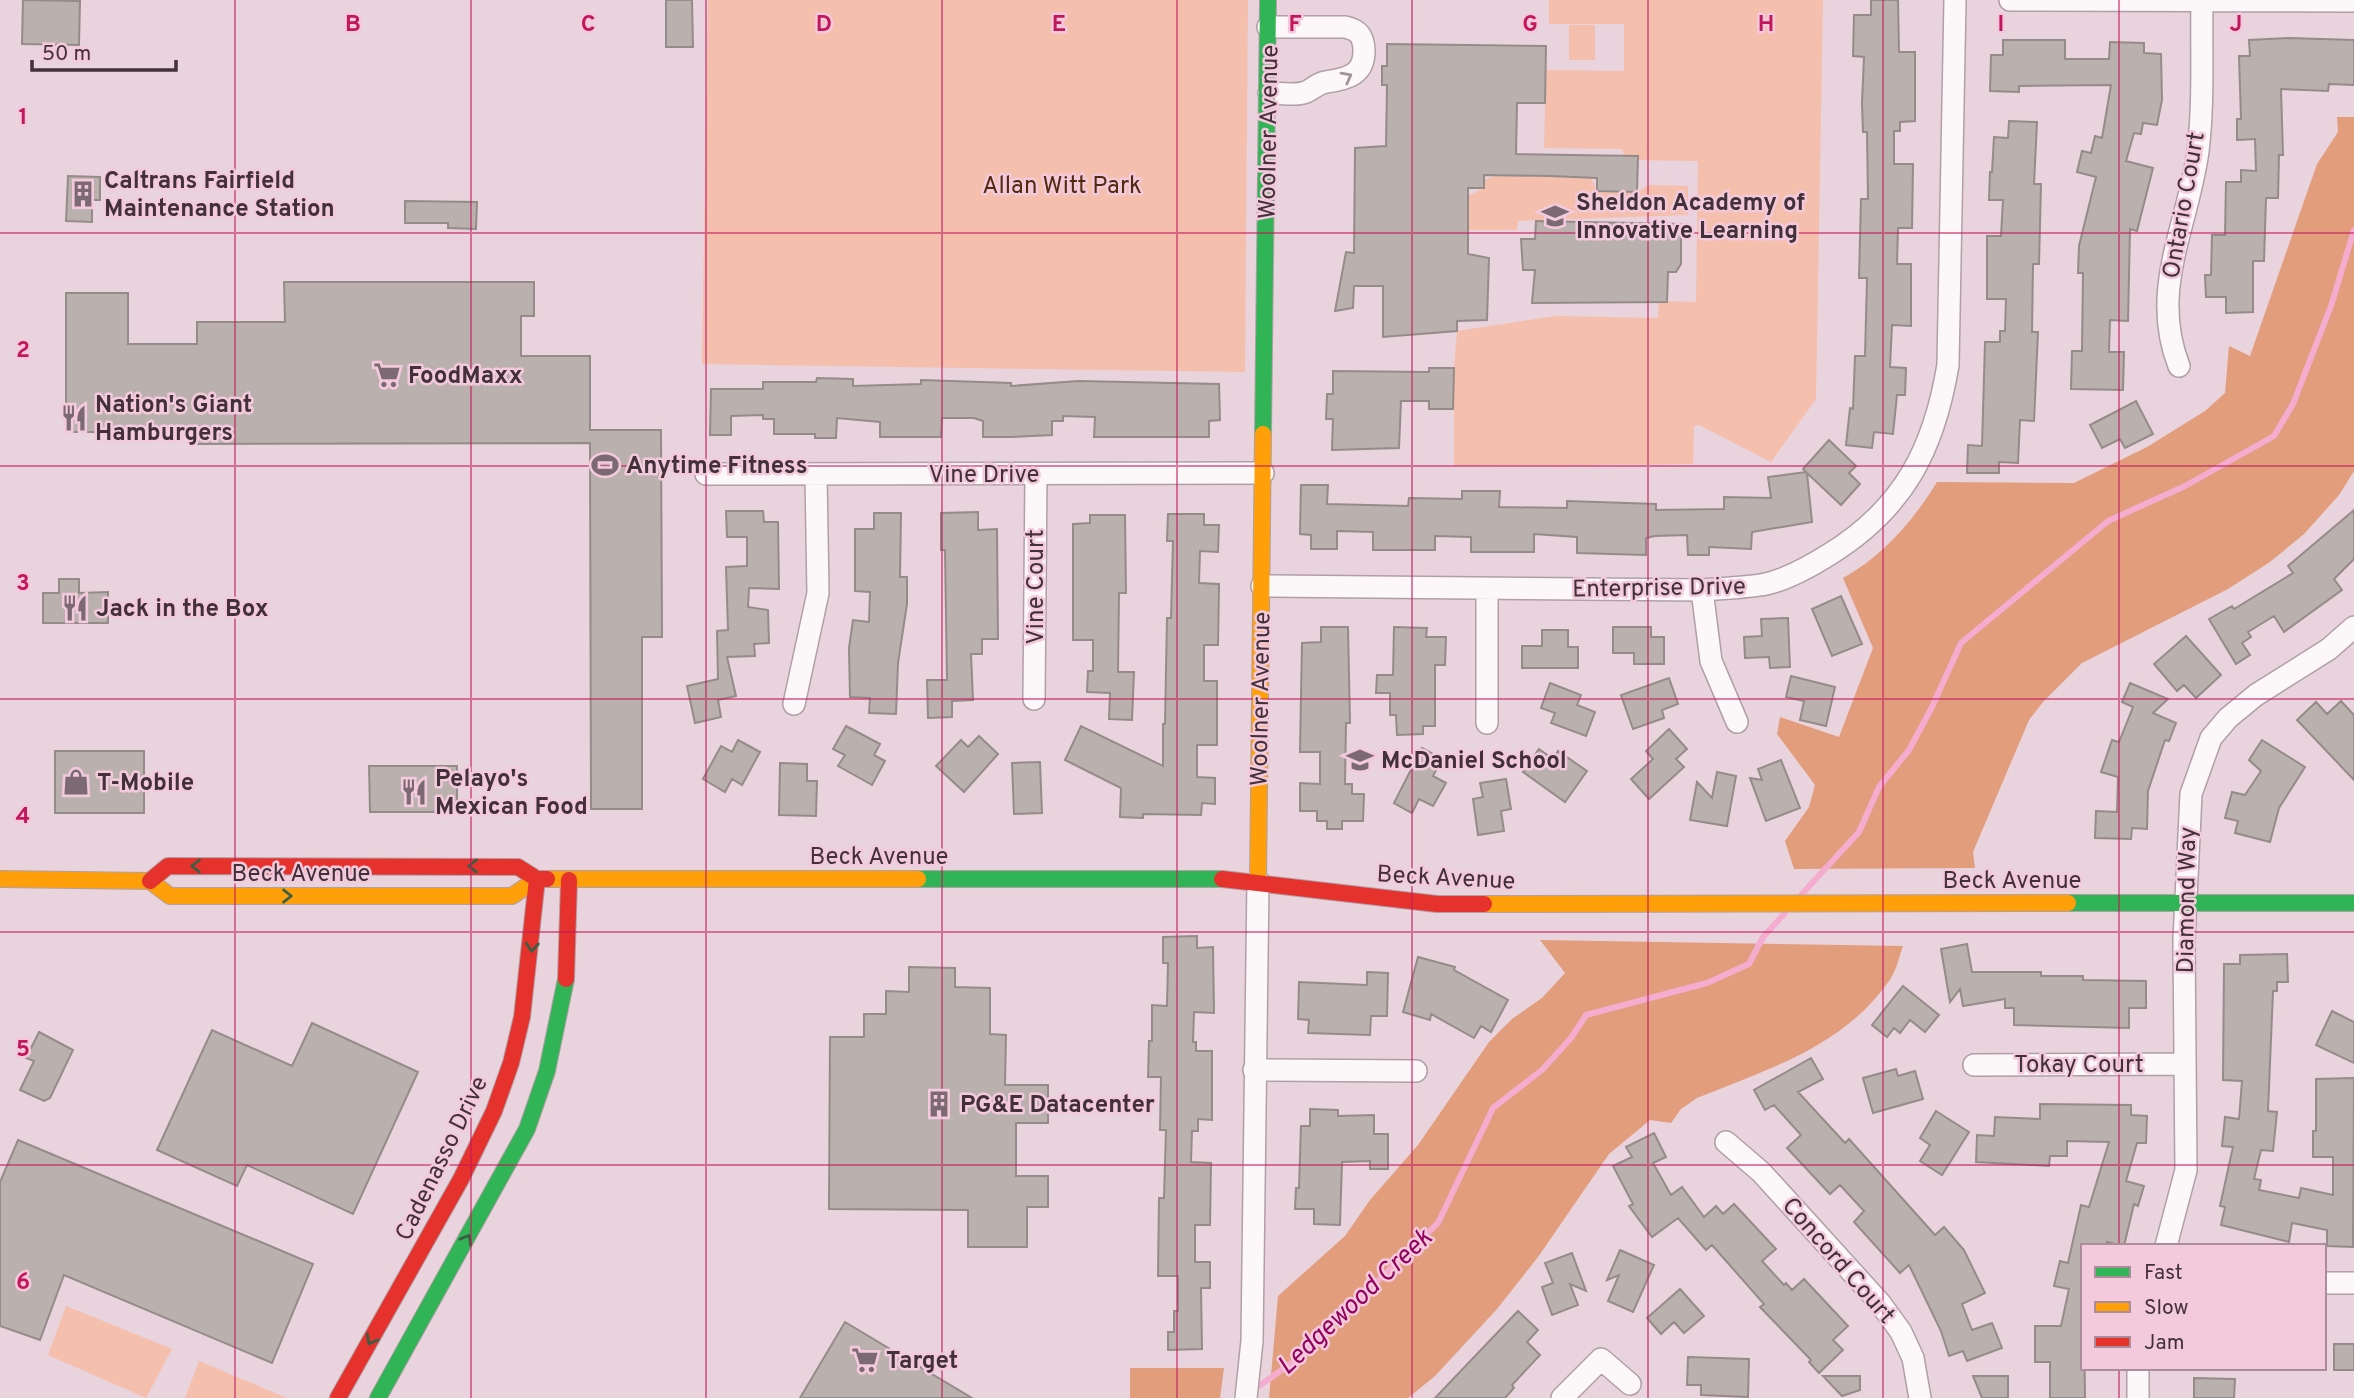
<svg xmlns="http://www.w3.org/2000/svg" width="2354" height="1398" font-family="Overpass,sans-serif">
	<rect width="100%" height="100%" fill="#e9d3dd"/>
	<path fill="#f4bfad" d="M708,0H1248L1245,372L702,364Z
		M1549,0H1823L1816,399L1771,462L1699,425L1694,426L1693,464L1454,466V368L1457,331L1556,316L1658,318L1659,301L1696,302L1698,161L1638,160L1624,156L1622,149L1544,148L1546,70L1624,71V24H1549Z
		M1569,25H1595V60H1569Z
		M1497,175L1591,178L1597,191L1637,192L1649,185L1688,186V215L1518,221L1517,230H1468V196L1484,188V180Z
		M66,1306L172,1349L146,1398L48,1355Z
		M199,1361L287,1398H185Z"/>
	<path fill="#e19d7c" d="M2337,117H2354V471L2339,495L2304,534L2270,562L2228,589L2082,663L2043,702L2029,720L1973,852L1975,868L1794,869L1785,841L1809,807L1815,785L1777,734L1780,717L1839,737L1873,648L1843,578C1883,556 1913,521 1937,482L2074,483L2147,447L2205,411L2225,393L2229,346L2250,356L2317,164L2338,132Z
		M1540,940L1903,946C1899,957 1896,972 1889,981C1843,1047 1768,1069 1697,1098L1681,1109L1671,1123L1650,1120L1609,1154L1538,1257L1497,1309L1435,1376L1408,1398H1269L1278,1296L1345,1236L1370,1200L1418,1145L1489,1042L1512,1019L1542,998L1565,973Z
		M1130,1368H1224L1220,1398H1130Z"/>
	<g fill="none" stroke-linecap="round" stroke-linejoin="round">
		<path stroke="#f4accf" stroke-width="6" d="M1802,894L1859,832L1879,787L1909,750L1931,709L1961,643L2108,521L2185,486L2274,436L2293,404L2331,306L2354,230
			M1252,1391L1293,1362L1438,1223L1493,1108L1542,1070L1571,1038L1586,1015L1707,983L1749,964L1763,937L1785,913"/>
	</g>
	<path fill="#bab0ae" stroke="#958b89" stroke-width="2" d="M23,0L80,1L79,45L22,44Z
		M666,0H692L693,47H666Z
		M1871,0H1898L1899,52H1915V121L1900,122V131H1894V164H1913L1912,228H1898L1897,264H1911V326L1892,325L1890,367L1906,368L1905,395H1897L1893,434L1874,432L1872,448L1846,445L1850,408L1853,409L1855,356H1865L1867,278H1859L1861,199H1868L1867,132H1863L1862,103L1864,57L1853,56L1854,15H1871Z
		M2289,38L2354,40V85L2329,84L2328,91L2281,89L2283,155H2279L2278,198H2266L2264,261H2253V312L2226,313V297H2206L2205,275H2211L2212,235H2225L2226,182H2241V170L2256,171L2255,139L2237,140V119H2241L2239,56H2250L2249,40Z
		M2003,40H2065V59H2109L2110,42L2144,43V53L2161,54L2162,100L2157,125L2143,123L2141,134L2134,133L2126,161L2153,168L2137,231L2130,229L2128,321L2110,320L2109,352H2124L2123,390L2071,389L2072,351H2082L2083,273H2078L2079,246L2096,177L2077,172L2082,151L2091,153L2095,136L2102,138L2111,85L2019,86V92L1990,91L1991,55H2003Z
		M1387,44L1546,46L1545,103H1517L1516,154L1638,156L1637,192L1597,191V178L1550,176L1484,175V188H1468V254L1489,258L1487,320L1457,321V331L1383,337V286H1354L1353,308L1335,311L1346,252L1354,253L1355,148L1386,146L1387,85H1382V66H1387Z
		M2009,121L2037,122L2034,184H2041L2039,264H2033L2032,332H2038L2034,421L2020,420L2018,463L1999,462V473H1967L1968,445L1982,446L1985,342H2000V331H2005L2006,299H1987V236H2001L2003,200H1989L1990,172H1992L1994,137L2008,138Z
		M68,176L100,177V200H92V222L66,221Z
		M405,201L477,202L476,229L448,228V223H405Z
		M1536,221L1681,224V264L1676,272H1668L1667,302L1532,303L1535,270H1523L1521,239H1535Z
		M284,282H534V316H521V356H590V430H661L662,637H642V809H591L590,443L197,444V432H66V293H128V344H197V322H285Z
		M1429,368H1454L1453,409H1429V401H1401L1399,448L1332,450L1333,419H1326L1327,394H1333V371L1429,372Z
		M817,378L853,379V386L921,384V380L1011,383V386L1078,381L1219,384L1220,420L1209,421V437H1094L1095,417L1063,416V421H1052V435L1011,437H983V421L974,418H942L941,437H880V422L837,418L836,438H815V434H774V419H763V415L731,416V435H710L711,389H763V382H816Z
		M2136,401L2153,434L2125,448L2120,439L2102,448L2090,425Z
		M1829,440L1856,466L1849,473L1860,484L1841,505L1807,473L1812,522L1752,532L1751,549L1709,547V555H1688L1687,535L1655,536L1646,538V555L1577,553V537L1534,534V552H1471V537L1435,536V550H1373V532L1337,531V549H1311V535L1300,534L1301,485H1328L1327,504L1408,506L1409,498L1462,499V491H1500L1499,507L1567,508V501L1656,504V510L1724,509V497L1771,498L1768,477L1806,472L1803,469Z
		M2354,510V559L2334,579L2342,590L2284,632L2274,616L2248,632L2251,637L2242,643L2250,655L2236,664L2209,619L2232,606L2234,609L2293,573L2288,566Z
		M726,511H763L764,522H778L779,589L749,588L748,607L768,610L769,643L754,644L755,656L727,657L736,696L718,700L721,717L695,723L687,686L718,679L717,631L728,630L726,567L747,566V537H727Z
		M978,512V530L997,529L998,639H982V654H971L973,700L952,701V717L928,718L927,680H947L945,550H941V513Z
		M874,513H901L900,577H907V604L898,663L896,714L869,713L870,698L850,697L849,648L853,620L869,622L870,592L855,591V529H874Z
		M1168,514H1204V525H1219L1218,552L1200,551L1199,583L1219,584L1218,645H1204V681H1217V745H1197V777L1215,778V804L1202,803L1201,815L1143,814V818L1120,817L1121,788L1065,760L1081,726L1163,766V724H1165L1167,618H1171L1173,541H1167Z
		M1090,515H1125L1126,593H1119L1118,672H1134L1132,720L1109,719L1110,693L1087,692L1088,671H1093V640H1073V524L1090,523Z
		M59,579H79V593L108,592V623H43V593H59Z
		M1841,596L1862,644L1832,656L1812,609Z
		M1788,618L1790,667L1770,668L1769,657L1745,658L1744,637L1762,636L1761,619Z
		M1321,627H1348L1350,723H1346L1345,784H1352V794H1364L1363,821H1342V829H1327V821H1317V811H1300V783L1320,784V752H1300L1302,643L1321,642Z
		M1394,627L1427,628L1426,637H1446L1445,665H1435V726H1423V734L1397,735L1396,715H1390V693H1376L1377,675H1393Z
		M1613,627H1651V637H1664V664H1634V653H1613Z
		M1542,630H1568V647H1578V668H1522V646H1542Z
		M2186,636L2221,675L2196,698L2184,685L2177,691L2154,664Z
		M1791,676L1835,687L1826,726L1800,720L1804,701L1786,697Z
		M1669,678L1678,704L1662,710L1664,718L1633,729L1621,695Z
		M1550,683L1581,695L1577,705L1595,712L1586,736L1551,723L1555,713L1541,708Z
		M2130,683L2168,699L2153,713L2176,723L2169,741L2165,740L2148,791L2147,829L2132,828L2131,839L2095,838L2096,811L2117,812L2118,777L2101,772L2112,740L2119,742L2133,707L2122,702Z
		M2341,701L2354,715V780L2297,720L2316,702L2327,714Z
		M846,726L880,744L874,755L885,761L872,785L838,766L845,755L833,749Z
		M1669,729L1687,749L1676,759L1684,767L1649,799L1631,779L1653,759L1646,751Z
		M979,736L998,754L964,792L936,766L961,740L968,747Z
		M738,740L760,752L742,785L732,779L725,792L703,779L721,746L732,752Z
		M2262,740L2305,767L2279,808L2270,842L2235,833L2238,821L2225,818L2232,792L2245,795L2261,771L2249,760Z
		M1422,748L1442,759L1433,776L1446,783L1433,806L1419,799L1412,813L1394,803Z
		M1539,749L1553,759L1558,751L1587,771L1565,802L1523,772Z
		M55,751H144V813H55Z
		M1781,760L1800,808L1766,821L1750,778L1762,780L1758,769Z
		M1040,762L1042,813L1014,814L1012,763Z
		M780,763L807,764V781H817L816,816L779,815Z
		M369,766H457V812H370Z
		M1717,772L1736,776L1727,826L1690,820L1697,782L1712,798Z
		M1506,779L1511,809L1501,811L1504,831L1478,835L1473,799L1483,797L1480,783Z
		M1197,936V948L1213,947L1214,1013L1194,1012L1193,1042H1196V1051H1212V1120L1198,1119V1131H1192L1191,1162L1211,1163L1210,1225H1195V1262H1210V1288H1201L1202,1349L1168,1350V1332H1174V1311H1178V1276H1158L1159,1198H1164L1166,1130H1160L1161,1077H1148L1149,1041H1152V1005L1167,1006L1168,963H1163V937Z
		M1967,944L1972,972H2041V976H2083V980L2146,981V1008H2129V1028L2014,1025V1008H2005V999L1963,1006L1960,989L1950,1002L1941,949Z
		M2287,954L2288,982H2277V991H2273L2268,1111L2277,1112L2273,1151L2261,1150L2254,1179L2261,1180L2259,1190L2299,1198L2301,1188L2333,1195V1157H2313V1131H2316V1079L2354,1078L2353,1247L2327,1246V1230L2292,1223L2289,1242L2221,1225L2225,1207L2220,1206L2233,1147L2222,1146L2225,1117L2239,1119L2242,1081L2223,1080L2224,964H2240V955Z
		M1418,957L1455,967L1454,970L1508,1000L1491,1032L1481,1026L1474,1038L1431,1014L1430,1020L1403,1012Z
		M909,967L955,968V987L990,988V1034L1006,1035L1005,1085H1048V1123H1016V1176H1048V1207H1027V1247H968V1210L829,1209L830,1037H864V1014H886V991L909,992Z
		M1367,972L1388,973L1387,1016H1371L1370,1035L1308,1033L1309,1020L1298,1019L1299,982L1367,985Z
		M1903,986L1939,1015L1925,1032L1910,1020L1900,1033L1894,1028L1887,1037L1872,1025Z
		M2332,1011L2354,1022V1063L2316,1045Z
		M312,1023L418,1072L353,1214L247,1165L237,1186L157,1150L212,1030L292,1066Z
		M39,1032L73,1050L50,1098L44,1101L20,1090L34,1061L26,1058Z
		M1811,1058L1823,1079L1798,1092L1845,1143L1849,1139L1935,1235L1944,1227L1964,1250L1985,1293L1962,1304L1972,1330L1992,1323L2002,1348L1967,1361L1963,1351L1949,1356L1941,1331L1909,1265L1900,1273L1854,1222L1864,1211L1840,1185L1830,1194L1787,1148L1801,1135L1774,1105L1765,1110L1754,1090Z
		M1896,1069L1898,1076L1915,1071L1923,1099L1873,1113L1863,1078Z
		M2040,1104L2131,1105V1115L2147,1116L2146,1143H2137L2126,1181L2144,1186L2138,1206L2134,1204L2124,1246L2107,1242L2106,1246H2083L2085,1398H2050V1362H2035V1326H2061L2069,1289L2054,1286L2060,1261L2068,1263L2081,1205L2089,1207L2109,1142L2067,1141V1156H2050L2049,1166L1976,1162L1977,1135L1994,1136L1995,1117L2040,1119Z
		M1310,1109L1338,1110V1116L1374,1115V1134H1388V1169H1370V1161L1342,1162L1340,1225L1314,1224V1209H1295L1296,1188H1299L1301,1126H1310Z
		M1936,1111L1969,1132L1942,1175L1920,1161L1930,1145L1920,1138Z
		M1654,1133L1666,1157L1653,1163L1671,1195L1682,1187L1704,1217L1716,1206L1723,1214L1734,1204L1776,1249L1762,1261L1784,1285L1786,1283L1792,1290L1804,1279L1848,1326L1833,1340L1843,1350L1819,1373L1809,1362L1811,1360L1760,1307L1764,1304L1712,1245L1706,1250L1678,1218L1652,1237L1629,1206L1633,1204L1613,1166L1632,1157L1626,1147Z
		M18,1140L313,1264L272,1363L64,1275L40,1340L0,1326V1182Z
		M1620,1250L1654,1265L1633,1312L1608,1301L1619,1275L1607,1280Z
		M1572,1253L1586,1291L1570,1284L1578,1305L1552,1315L1542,1287L1553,1283L1545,1263Z
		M1680,1289L1704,1316L1684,1333L1674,1322L1661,1334L1647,1318Z
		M1518,1311L1538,1330L1527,1342L1540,1355L1512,1385L1514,1388L1505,1398H1435Z
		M845,1322L972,1398H800Z
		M2334,1344H2354V1370H2334Z
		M1688,1357L1749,1359L1748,1397L1701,1395V1385H1687Z
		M1823,1376H1860V1390L1842,1396Z
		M1973,1376H2008V1398H1982Z
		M2194,1378L2235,1379L2234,1398H2194Z"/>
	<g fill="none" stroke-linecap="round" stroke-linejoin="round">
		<g stroke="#b09fa7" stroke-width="24">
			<path id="street" d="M2010,0L2354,1
				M1268,27H1345C1358,30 1363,35 1364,49C1365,75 1347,79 1326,82C1318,83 1313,89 1306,92C1296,96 1280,93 1269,93
				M2179,366C2149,290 2188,226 2198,151C2204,102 2201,50 2202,0
				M706,474L1263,473
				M1262,586L1702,590C1723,588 1746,588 1766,584C1788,579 1811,566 1830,554C1904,508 1934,449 1948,365L1955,0
				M1487,589V723
				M1702,590L1711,661L1737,722
				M1034,699L1036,474
				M794,704L818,593L816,475
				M1974,1065L2184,1064
				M1254,1070L1416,1071
				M1726,1142L1761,1172L1880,1303L1901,1332L1913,1358L1920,1398
				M2166,1246L2186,1170L2184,940L2191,794L2211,738L2228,718L2256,695L2329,649L2354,627
				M2324,1283H2354
				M1246,1398L1252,1341L1258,881
				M1562,1398L1601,1359L1630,1384
				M2138,1398V1368"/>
		</g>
		<g stroke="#b09fa7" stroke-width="18">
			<path id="fast" d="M1263,434L1268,0
				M918,879H1222
				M2068,903H2354
				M378,1398L527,1129L547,1071L566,979"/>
		</g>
		<g stroke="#b09fa7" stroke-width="18">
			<path id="slow" d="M0,879L150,881L170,896H512L537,879
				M547,879H918
				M1258,881L1263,434
				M1484,904L2068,903"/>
		</g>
		<g stroke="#b09fa7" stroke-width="18">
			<path id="jam" d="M1222,879L1437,904H1484
				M150,881L168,866L518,867L537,879H547
				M566,979L569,880
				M338,1398L461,1179L494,1111L511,1063L522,1017L537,879"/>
		</g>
		<use href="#street" stroke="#fcf8fa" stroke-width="21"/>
		<use href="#fast" stroke="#30b455" stroke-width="16"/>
		<use href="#slow" stroke="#ff9f0a" stroke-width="16"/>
		<use href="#jam" stroke="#e5322d" stroke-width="16"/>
	</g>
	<defs><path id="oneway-chevron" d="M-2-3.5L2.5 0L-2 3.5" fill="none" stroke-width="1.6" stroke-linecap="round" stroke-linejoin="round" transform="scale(1.75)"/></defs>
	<use stroke="#9f949a" href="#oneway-chevron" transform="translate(1347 77) rotate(-28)"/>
	<g stroke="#3c5f43">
		<use href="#oneway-chevron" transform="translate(196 866) rotate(-180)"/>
		<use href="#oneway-chevron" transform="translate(473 866) rotate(-180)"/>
		<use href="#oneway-chevron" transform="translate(287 896)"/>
		<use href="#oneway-chevron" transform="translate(532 947) rotate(94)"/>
		<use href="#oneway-chevron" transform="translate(467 1239) rotate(-61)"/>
		<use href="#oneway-chevron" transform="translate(371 1340) rotate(119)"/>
	</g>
	<path fill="none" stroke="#c2185b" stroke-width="2" stroke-opacity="0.55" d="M235,0V1398M471,0V1398M706,0V1398M942,0V1398M1177,0V1398M1412,0V1398M1648,0V1398M1883,0V1398M2119,0V1246M0,233H2354M0,466H2354M0,699H2354M0,932H2354M0,1165H2354M2119,1368V1398"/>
	<defs>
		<g id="building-bare" transform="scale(2.1)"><path d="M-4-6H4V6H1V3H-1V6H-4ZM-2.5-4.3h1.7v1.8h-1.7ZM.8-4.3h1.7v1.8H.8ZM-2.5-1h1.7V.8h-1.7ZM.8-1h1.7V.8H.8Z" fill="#7c6a72" stroke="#f3c9dc" stroke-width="2.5" paint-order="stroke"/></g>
		<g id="school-bare" transform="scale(2.1)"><path d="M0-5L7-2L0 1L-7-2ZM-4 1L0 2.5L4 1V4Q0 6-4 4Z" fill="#7c6a72" stroke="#f3c9dc" stroke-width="2.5" paint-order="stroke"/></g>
		<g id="supermarket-bare" transform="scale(2.1)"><path d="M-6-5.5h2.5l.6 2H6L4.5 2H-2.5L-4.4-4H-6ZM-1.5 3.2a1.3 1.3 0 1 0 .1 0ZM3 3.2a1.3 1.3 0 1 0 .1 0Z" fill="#7c6a72" stroke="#f3c9dc" stroke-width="2.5" paint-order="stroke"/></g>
		<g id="restaurant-bare" transform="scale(2.1)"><path d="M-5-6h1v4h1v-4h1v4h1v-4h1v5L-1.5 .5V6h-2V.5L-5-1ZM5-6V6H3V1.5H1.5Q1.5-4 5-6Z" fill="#7c6a72" stroke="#f3c9dc" stroke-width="2.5" paint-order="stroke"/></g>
		<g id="stadium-bare" transform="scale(2.1)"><path d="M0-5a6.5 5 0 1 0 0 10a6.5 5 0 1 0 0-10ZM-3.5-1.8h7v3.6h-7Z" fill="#7c6a72" stroke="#f3c9dc" stroke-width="2.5" paint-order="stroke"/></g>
		<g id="shop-bare" transform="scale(2.1)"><path d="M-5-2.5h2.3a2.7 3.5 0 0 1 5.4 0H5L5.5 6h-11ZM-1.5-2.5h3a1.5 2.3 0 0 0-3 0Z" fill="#7c6a72" stroke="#f3c9dc" stroke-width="2.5" paint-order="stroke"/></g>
	</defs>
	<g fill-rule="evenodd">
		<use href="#building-bare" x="83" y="194"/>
		<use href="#school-bare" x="1555" y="216"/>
		<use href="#supermarket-bare" x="387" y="375"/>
		<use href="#restaurant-bare" x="74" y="418"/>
		<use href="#stadium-bare" x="605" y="465"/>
		<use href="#restaurant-bare" x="75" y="608"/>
		<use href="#school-bare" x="1360" y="760"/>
		<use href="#shop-bare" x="76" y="782"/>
		<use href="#restaurant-bare" x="414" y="792"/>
		<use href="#building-bare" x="939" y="1104"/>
		<use href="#supermarket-bare" x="865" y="1360"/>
	</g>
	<g text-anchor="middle" stroke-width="5" stroke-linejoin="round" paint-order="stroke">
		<g font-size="24" fill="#423139" stroke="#f3c9dc">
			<text transform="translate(1268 132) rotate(-89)" y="8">Woolner Avenue</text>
			<text transform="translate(2183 205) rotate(-80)" y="8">Ontario Court</text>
			<text x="984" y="482">Vine Drive</text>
			<text transform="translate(1035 587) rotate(-90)" y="8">Vine Court</text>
			<text transform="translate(1659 587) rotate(-1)" y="8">Enterprise Drive</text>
			<text transform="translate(1260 699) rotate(-89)" y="8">Woolner Avenue</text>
			<text x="879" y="864">Beck Avenue</text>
			<text x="301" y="881">Beck Avenue</text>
			<text transform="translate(1446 877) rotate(3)" y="8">Beck Avenue</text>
			<text x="2012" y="888">Beck Avenue</text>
			<text transform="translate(2186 900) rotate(-89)" y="8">Diamond Way</text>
			<text x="2079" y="1072">Tokay Court</text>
			<text transform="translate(441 1158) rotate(-64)" y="8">Cadenasso Drive</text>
			<text transform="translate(1839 1260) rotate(49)" y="8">Concord Court</text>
		</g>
		<g font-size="24" font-weight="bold" fill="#423139" stroke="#f3c9dc" text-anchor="start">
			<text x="104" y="188">Caltrans Fairfield<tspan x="104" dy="28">Maintenance Station</tspan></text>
			<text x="1576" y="210">Sheldon Academy of<tspan x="1576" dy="28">Innovative Learning</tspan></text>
			<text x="408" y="383">FoodMaxx</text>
			<text x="95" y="412">Nation's Giant<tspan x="95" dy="28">Hamburgers</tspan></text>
			<text x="626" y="473">Anytime Fitness</text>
			<text x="96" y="616">Jack in the Box</text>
			<text x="1381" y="768">McDaniel School</text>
			<text x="435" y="786">Pelayo's<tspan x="435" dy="28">Mexican Food</tspan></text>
			<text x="97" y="790">T-Mobile</text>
			<text x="960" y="1112">PG&amp;E Datacenter</text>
			<text x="886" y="1368">Target</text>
		</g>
		<g font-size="24" fill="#53290e" stroke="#f3c9dc">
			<text x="1062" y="193">Allan Witt Park</text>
		</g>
		<g font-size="26" font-style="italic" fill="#920060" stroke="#f3c9dc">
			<text transform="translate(1354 1301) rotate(-43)" y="9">Ledgewood Creek</text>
		</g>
	</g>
	<g font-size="23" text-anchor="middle" font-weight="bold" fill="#c2185b" stroke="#f3c9dc" stroke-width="5" stroke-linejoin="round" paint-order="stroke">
		<text x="353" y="31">B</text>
		<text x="588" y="31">C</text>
		<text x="824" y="31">D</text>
		<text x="1059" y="31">E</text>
		<text x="1295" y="31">F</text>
		<text x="1530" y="31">G</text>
		<text x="1766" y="31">H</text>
		<text x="2001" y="31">I</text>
		<text x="2236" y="31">J</text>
		<text x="23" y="124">1</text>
		<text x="23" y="357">2</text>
		<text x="23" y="590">3</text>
		<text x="23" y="823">4</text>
		<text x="23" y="1056">5</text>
		<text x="23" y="1289">6</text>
	</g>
	<rect x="2081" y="1244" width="245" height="126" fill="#f3c9dc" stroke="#ac8c9b" stroke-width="2"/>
	<rect x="2095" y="1267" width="35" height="10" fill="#30b455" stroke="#ac8c9b" stroke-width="2"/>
	<text x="2144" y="1279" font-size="21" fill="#423139">Fast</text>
	<rect x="2095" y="1302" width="35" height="10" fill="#ff9f0a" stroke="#ac8c9b" stroke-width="2"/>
	<text x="2144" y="1314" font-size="21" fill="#423139">Slow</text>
	<rect x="2095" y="1337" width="35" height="10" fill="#e5322d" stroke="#ac8c9b" stroke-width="2"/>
	<text x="2144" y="1349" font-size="21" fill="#423139">Jam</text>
	<path d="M32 60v10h144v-10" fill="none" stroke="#423139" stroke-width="3.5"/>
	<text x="42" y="60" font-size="21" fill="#423139" stroke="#f3c9dc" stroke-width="5" paint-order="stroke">50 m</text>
</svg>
